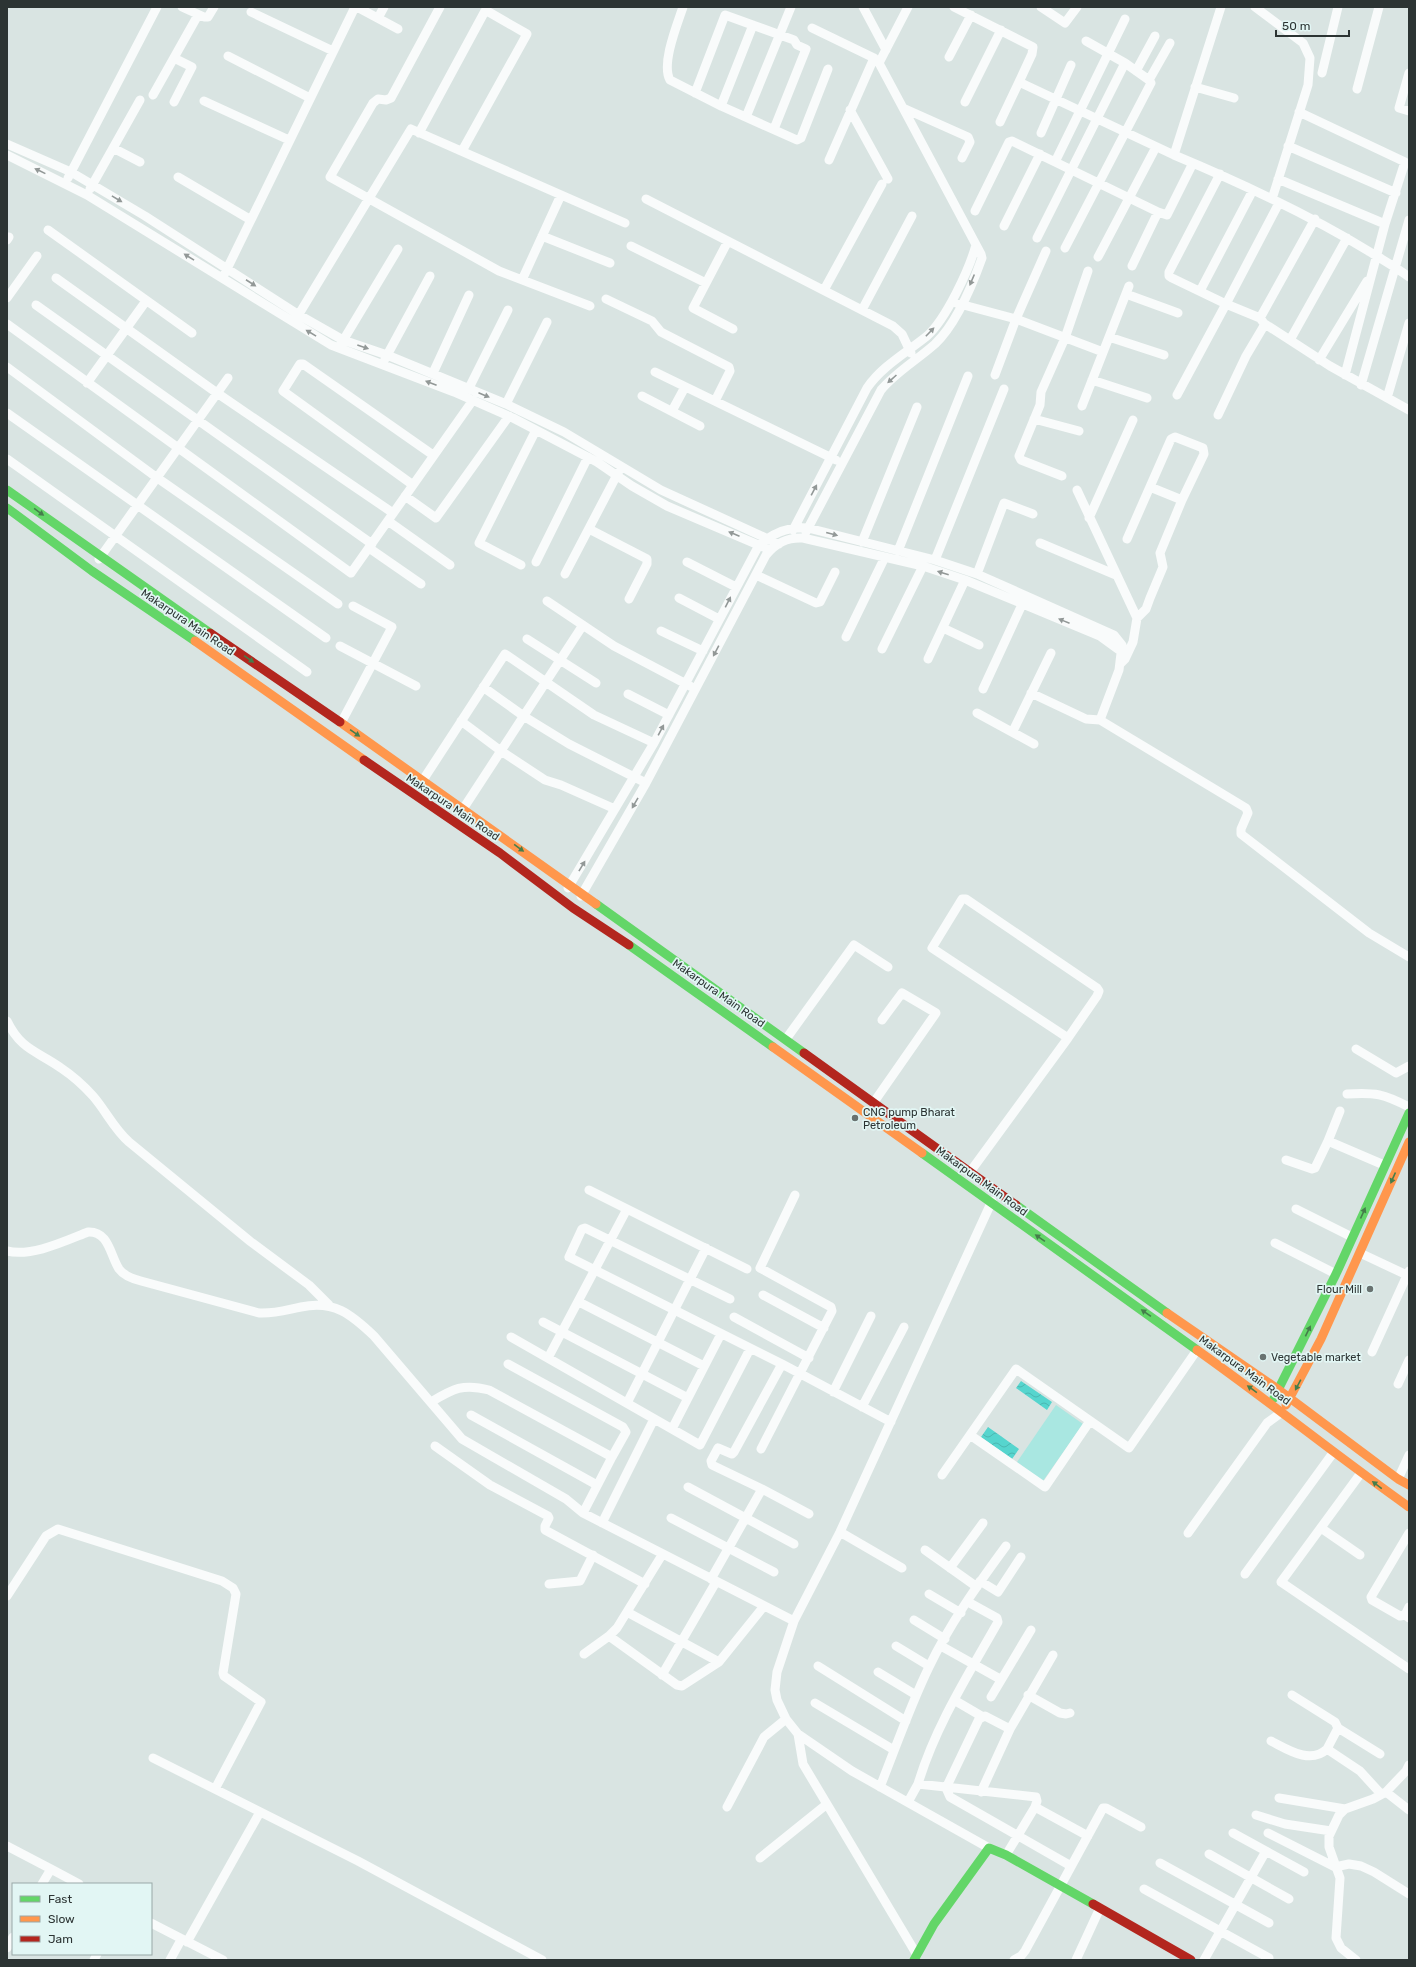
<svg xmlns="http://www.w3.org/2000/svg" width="1416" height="1967" font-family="Rubik,sans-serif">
	<defs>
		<pattern id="water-waves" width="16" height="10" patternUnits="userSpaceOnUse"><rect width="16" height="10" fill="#56d5ce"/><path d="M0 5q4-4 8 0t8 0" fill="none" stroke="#4bb7b1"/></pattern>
	</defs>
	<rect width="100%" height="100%" fill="#d9e4e2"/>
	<path fill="#a9e7e1" d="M1056,1405L1083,1424L1043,1481L1017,1462Z"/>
	<path fill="url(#water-waves)" d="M1021,1381L1052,1402L1047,1410L1016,1388Z
		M988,1427L1019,1449L1012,1459L981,1437Z"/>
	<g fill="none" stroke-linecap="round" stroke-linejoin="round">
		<path stroke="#f9fbfb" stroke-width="9" d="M182,7L204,17H208L214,7
			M357,7L398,29
			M440,7L391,98L386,100L378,99L373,103L330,177L499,271L590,306
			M683,7C677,25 661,64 670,80L721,106L797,140L801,138L828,69
			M863,7L886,50
			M954,7L1033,47L1032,54L1019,82L1174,155
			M1041,7L1065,23L1077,7
			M1221,7L1174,155C1241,183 1308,214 1370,252C1383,260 1397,268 1409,277
			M1255,7L1303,43L1310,58L1308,85L1272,199
			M251,12L333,51
			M378,18L384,7
			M812,28L874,58
			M1086,41L1125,63
			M228,56L310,98
			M949,57L971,15
			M174,58L192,67L174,102
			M879,63L908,7
			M1136,71L1155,36
			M1322,73L1338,7
			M1409,73L1399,108L1409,111
			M1149,80L1170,43
			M1195,87L1234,98
			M1357,89L1379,7
			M695,93L725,15L794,40L797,45L806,49L774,129
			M153,95L198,15
			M204,101L289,140
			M965,102L1001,30
			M721,106L753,25
			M903,108L968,137L970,142L962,158
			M850,110L888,179
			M1299,112L1405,162L1385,224L1345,375
			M746,117L791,7
			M1000,122L1019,82
			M419,133L485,11H487L527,34L462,151
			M1041,133L1071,65
			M7,144L71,172L145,216L299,315L343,340L387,355L506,404L564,432L661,490L779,544
			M1288,146L1396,193
			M113,148L140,162
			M7,155L87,195L331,345L454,392L513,418L597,462L632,486L667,506L770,550
			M1055,162L1125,19
			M178,177L251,220
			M68,178L157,7
			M1278,179L1385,224
			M90,189L140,100
			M646,199L893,326L902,334L911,353
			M975,211L1009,142L1012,141L1158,212
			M1004,226L1040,154
			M48,230L192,333
			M542,236L610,263
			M1037,238L1125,63L1149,80L1151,83L1065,248
			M7,240L9,237
			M728,241L693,308L733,329
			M631,246L706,283
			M1098,257L1156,147
			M1132,266L1158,212L1167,215L1193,163
			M225,273L355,7
			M56,278L217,393L393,513
			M522,280L561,195
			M824,290L882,184
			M1200,291L1253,190
			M1126,294L1178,313
			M7,298L37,256
			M606,299L652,321L661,332L729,367L730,371L715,401
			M956,303L1016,319L1103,352
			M36,305L372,544
			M862,310L912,216
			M1260,318L1226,304L1279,203
			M296,319L411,129L625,223
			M1263,322L1260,318L1315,219
			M7,324L351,573L473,400
			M1109,337L1164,355
			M1290,340L1347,238
			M341,344L398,249
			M385,359L430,276
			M1319,360L1367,281
			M7,367L156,477L338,604
			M655,372L836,460
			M433,373L469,295
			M995,375L1016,319L1046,251
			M1092,380L1147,398
			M87,383L146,301
			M1361,385L1409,220
			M469,388L508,310
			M1177,395L1226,304L1172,278L1169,276V272L1220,174
			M642,396L700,426
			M1387,398L1409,323
			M506,404L547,322
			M1082,406L1129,286
			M672,411L685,387
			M7,413L326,638
			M1218,415L1246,356L1265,324L1330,366L1409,410
			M1034,419L1079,431
			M7,459L307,672
			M1062,476L1021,460L1019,456L1040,405L1041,392L1065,338L1088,271
			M413,485L283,391L300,364H303L433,455
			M1150,487L1182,500
			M1077,490L1137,618L1133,642L1125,659L1121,663
			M405,496L436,518L509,416
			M1089,518L1133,420
			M388,521L450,565
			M589,529L647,559V564L629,599
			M793,530L867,388C882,366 906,353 927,336C946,319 969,270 976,245
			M806,532L881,390C896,372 917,360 935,344C957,323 972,286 982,258L981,254L879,63L874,58L829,160
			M1127,539L1171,439L1175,437L1203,448L1204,454L1182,500L1160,553L1163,567L1150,598L1146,609L1137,618
			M862,542L917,407
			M1040,543L1116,575
			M369,548L421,584
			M898,551L968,376
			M99,559L228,378
			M935,560L1004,389
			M536,562L588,457
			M687,562L736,587
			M521,565L479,543L536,430
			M565,574L619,471
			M977,574L1004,503L1033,514
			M756,575L816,603L820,602L835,572
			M679,598L719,619
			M547,601L614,646L690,686
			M943,628L979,645
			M661,631L703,651
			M846,637L885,557
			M527,639L596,683
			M340,646L416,686
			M882,649L923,566
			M928,659L965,580
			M483,687L525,717L569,744L646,783
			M983,689L1025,598
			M1031,693L1086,719L1100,720
			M628,694L669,715
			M977,713L1034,744
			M461,721L501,751L545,780L561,785L615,809
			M341,723L392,627L353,606
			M1013,731L1051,653
			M423,780L505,654L594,715L654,743
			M463,809L583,625
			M568,888L654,743L759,545C774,532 789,526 808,528L935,560L977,574L1114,635L1122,645L1119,670L1100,720L1246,808L1248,813L1241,829V834L1369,933L1409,957
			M581,896L646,783L766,555C776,543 787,537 803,538L923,566L965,580L1100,636L1122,652
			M7,1021C21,1050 37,1051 61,1068C73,1076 84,1086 93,1096C106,1111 114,1129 129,1142L251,1242L309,1285L329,1305
			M786,1039L854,945L888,967
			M1356,1049L1396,1073L1409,1066
			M1347,1094C1375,1092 1384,1094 1409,1107
			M874,1102L936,1013L902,993L882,1020
			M1328,1141L1340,1111
			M1286,1160L1312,1169L1315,1168L1328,1141L1384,1165
			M970,1172L1068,1038L932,948L962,899H966L1097,988L1099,991L1097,996L1068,1038
			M589,1190L747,1269
			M1296,1209L1352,1237
			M1275,1243L1336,1274
			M7,1251C32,1257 65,1241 88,1232C109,1231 110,1255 119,1269C124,1276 133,1279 141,1281L259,1313C274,1314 286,1310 301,1307C334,1300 351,1314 374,1336L462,1439L566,1499L583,1513L794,1621
			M1360,1253L1409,1276
			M763,1295L824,1328
			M730,1299L585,1228L582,1229L569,1257L782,1364L891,1422
			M579,1302L704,1366
			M734,1317L809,1358
			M543,1322L688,1398
			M511,1337L700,1445L750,1349
			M1372,1352L1409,1271
			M548,1358L627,1209
			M508,1364L623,1427L626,1432L612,1457
			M1398,1384L1409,1360
			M833,1392L871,1316
			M431,1402C453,1389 463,1383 489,1390L612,1457L583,1513
			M627,1403L706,1248
			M862,1407L904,1327
			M471,1415L597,1485
			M672,1429L721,1334
			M970,1435L1045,1487L1090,1421
			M435,1446L490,1485L548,1516L549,1518L545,1526V1530L645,1584
			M761,1449L832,1311L831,1307L760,1268L795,1195
			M1361,1473L1281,1582L1409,1669
			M942,1475L1016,1369L1129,1448L1197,1350
			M1398,1479L1409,1455
			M688,1487L794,1544
			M762,1489L712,1465L711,1461L718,1448L732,1454L734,1452L782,1364
			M671,1518L774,1572
			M602,1523L654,1419
			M1321,1528L1360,1555
			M840,1532L902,1568
			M1188,1533L1267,1423L1282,1412
			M925,1550L977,1587
			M950,1568L983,1523
			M1245,1574L1333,1453
			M711,1579L762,1489L809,1514
			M980,1581L998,1592L1021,1557
			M549,1584L580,1581L593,1555
			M929,1594L961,1613
			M7,1596L46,1536L58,1529L222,1581L233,1588L236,1594L223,1673L224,1676L261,1702L215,1789
			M1409,1607L1405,1615L1409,1618
			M627,1612L719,1662
			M1405,1615L1400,1616L1372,1600L1371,1597L1409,1533
			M914,1620L945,1639
			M609,1636L677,1685L682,1686L719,1662L764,1606
			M896,1646L929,1666
			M941,1646L1000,1679
			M584,1654L609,1636L617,1628L662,1555
			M818,1666L906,1721
			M878,1672L916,1695
			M662,1675L716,1582
			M1028,1695L1060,1713L1066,1714L1070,1713
			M1292,1695L1335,1722L1338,1728L1327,1749L1360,1771L1381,1794
			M991,1697L1031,1630
			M954,1700L983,1717
			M815,1703L894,1750
			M1338,1728L1380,1754
			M1010,1729L985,1716L979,1719L946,1788L950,1797L1071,1866
			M798,1734L803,1764L917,1955
			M1271,1741C1287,1749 1310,1765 1327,1749
			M153,1758L358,1861L542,1960
			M918,1784C935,1727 968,1675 998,1622L997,1618L968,1602
			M880,1787C896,1747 910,1706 929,1667C949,1625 978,1584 1006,1546
			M981,1792L1010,1729L1053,1655
			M1386,1792L1409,1810
			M1279,1798L1345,1809
			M908,1802L918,1784L1036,1797L1037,1801L1035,1807L1006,1855
			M727,1807L764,1737L786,1719
			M1035,1807L1088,1836
			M1256,1815L1285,1824L1331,1831
			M1233,1833L1304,1872
			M1268,1833L1335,1867L1349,1864L1361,1866L1374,1872L1409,1894
			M7,1846L51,1869
			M989,1848L852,1771L798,1734L786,1719L777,1700L775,1690L777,1672L794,1621L840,1532L992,1201
			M1209,1854L1289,1899
			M760,1858L827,1804
			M1160,1863L1269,1923
			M42,1884L51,1869L79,1884
			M1144,1889L1269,1958
			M151,1923L223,1960
			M187,1942L260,1812
			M7,1948L13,1937
			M94,1960L97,1954
			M170,1960L181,1940
			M1014,1960L1021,1956L1025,1951L1103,1808H1106L1141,1827
			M1076,1960L1100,1908
			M1204,1960L1266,1851
			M1356,1960L1341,1948L1336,1938L1340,1878L1329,1847V1836L1339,1815L1345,1809L1373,1799L1386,1792L1406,1771L1409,1765"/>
		<path stroke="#63d668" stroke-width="9" d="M7,490L210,633
			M7,508L92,571L195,641
			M596,904L804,1053
			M629,945L773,1047
			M922,1153L1197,1350
			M1016,1205L1167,1313
			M1274,1398L1336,1274L1409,1113
			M914,1960L934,1924L989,1848L1006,1855L1093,1904"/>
		<path stroke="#ff974d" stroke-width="9" d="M195,641L364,760
			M340,722L596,904
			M773,1047L922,1153
			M1167,1313L1279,1390L1398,1479L1409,1485
			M1197,1350C1269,1401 1337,1456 1409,1507
			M1286,1405L1321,1339L1409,1142"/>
		<path stroke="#b3261e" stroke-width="9" d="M210,633L340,722
			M364,760L500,853L573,908L629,945
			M804,1053L1016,1205
			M1093,1904L1191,1960"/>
	</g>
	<defs><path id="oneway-solid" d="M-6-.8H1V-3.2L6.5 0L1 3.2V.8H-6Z"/></defs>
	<g fill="#929897">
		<use href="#oneway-solid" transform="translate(40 171) rotate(-154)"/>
		<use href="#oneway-solid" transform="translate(117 199) rotate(31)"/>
		<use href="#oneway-solid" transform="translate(189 257) rotate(-148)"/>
		<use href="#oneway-solid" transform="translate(972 280) rotate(113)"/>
		<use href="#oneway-solid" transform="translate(251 283) rotate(33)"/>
		<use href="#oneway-solid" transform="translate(930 332) rotate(-46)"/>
		<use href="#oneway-solid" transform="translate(311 333) rotate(-149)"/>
		<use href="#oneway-solid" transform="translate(363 347) rotate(19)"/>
		<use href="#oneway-solid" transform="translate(892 379) rotate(138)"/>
		<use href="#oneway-solid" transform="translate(431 383) rotate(-159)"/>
		<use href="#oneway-solid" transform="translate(484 395) rotate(23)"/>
		<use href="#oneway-solid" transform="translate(814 490) rotate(-62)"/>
		<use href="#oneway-solid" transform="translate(734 534) rotate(-157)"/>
		<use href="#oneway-solid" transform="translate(832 534) rotate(15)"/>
		<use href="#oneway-solid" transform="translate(943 573) rotate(-162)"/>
		<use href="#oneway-solid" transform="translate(728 602) rotate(-63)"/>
		<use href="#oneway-solid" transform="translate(1064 621) rotate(-158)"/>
		<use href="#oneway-solid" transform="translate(716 651) rotate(118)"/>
		<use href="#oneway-solid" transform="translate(661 730) rotate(-62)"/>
		<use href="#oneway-solid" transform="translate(635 803) rotate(120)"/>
		<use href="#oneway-solid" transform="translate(582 866) rotate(-59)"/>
	</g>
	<g fill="#457d4b">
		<use href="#oneway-solid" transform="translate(39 512) rotate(36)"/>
		<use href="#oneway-solid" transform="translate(249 659) rotate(35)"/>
		<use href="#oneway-solid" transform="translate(355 733) rotate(35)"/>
		<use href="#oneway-solid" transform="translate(519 848) rotate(36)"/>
		<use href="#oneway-solid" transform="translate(1393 1178) rotate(114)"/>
		<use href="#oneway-solid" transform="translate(1363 1213) rotate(-66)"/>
		<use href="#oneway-solid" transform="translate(1040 1238) rotate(-145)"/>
		<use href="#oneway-solid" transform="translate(1146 1313) rotate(-145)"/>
		<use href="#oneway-solid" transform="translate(1308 1331) rotate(-64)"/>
		<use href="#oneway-solid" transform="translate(1298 1385) rotate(118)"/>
		<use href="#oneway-solid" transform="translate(1252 1389) rotate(-144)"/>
		<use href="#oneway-solid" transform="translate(1377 1485) rotate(-143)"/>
	</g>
	<g fill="#697270" stroke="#e2f6f4" stroke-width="1.5">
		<circle cx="855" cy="1118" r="4"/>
		<circle cx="1370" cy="1289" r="4"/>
		<circle cx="1263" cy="1357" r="4"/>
	</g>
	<g text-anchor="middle" stroke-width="3.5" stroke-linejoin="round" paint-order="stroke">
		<g font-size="11" fill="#2c3433" stroke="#e2f6f4">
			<text transform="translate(188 622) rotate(34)" y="4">Makarpura Main Road</text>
			<text transform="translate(453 807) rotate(34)" y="4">Makarpura Main Road</text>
			<text transform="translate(719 993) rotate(35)" y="4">Makarpura Main Road</text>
			<text transform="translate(982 1181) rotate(36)" y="4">Makarpura Main Road</text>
			<text transform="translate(1245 1370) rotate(36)" y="4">Makarpura Main Road</text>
		</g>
		<g font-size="11" fill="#2c3433" stroke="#e2f6f4" text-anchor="start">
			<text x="863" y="1116">CNG pump Bharat<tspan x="863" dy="13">Petroleum</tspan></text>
			<text x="1362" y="1293" text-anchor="end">Flour Mill</text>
			<text x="1271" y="1361">Vegetable market</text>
		</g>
	</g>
	<rect width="1416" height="1967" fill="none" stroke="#2c3433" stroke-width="16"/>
	<rect x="12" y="1883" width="140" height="72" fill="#e2f6f4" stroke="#99a8a7"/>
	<rect x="20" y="1896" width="20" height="6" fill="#63d668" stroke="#99a8a7"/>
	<text x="48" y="1903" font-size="12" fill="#2c3433">Fast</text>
	<rect x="20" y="1916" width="20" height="6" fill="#ff974d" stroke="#99a8a7"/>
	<text x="48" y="1923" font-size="12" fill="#2c3433">Slow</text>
	<rect x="20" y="1936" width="20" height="6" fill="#b3261e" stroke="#99a8a7"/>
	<text x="48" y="1943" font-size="12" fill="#2c3433">Jam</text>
	<path d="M1276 30v6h73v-6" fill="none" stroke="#2c3433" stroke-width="2"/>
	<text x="1282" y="30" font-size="12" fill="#2c3433" stroke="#e2f6f4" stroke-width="3" paint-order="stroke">50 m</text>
</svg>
